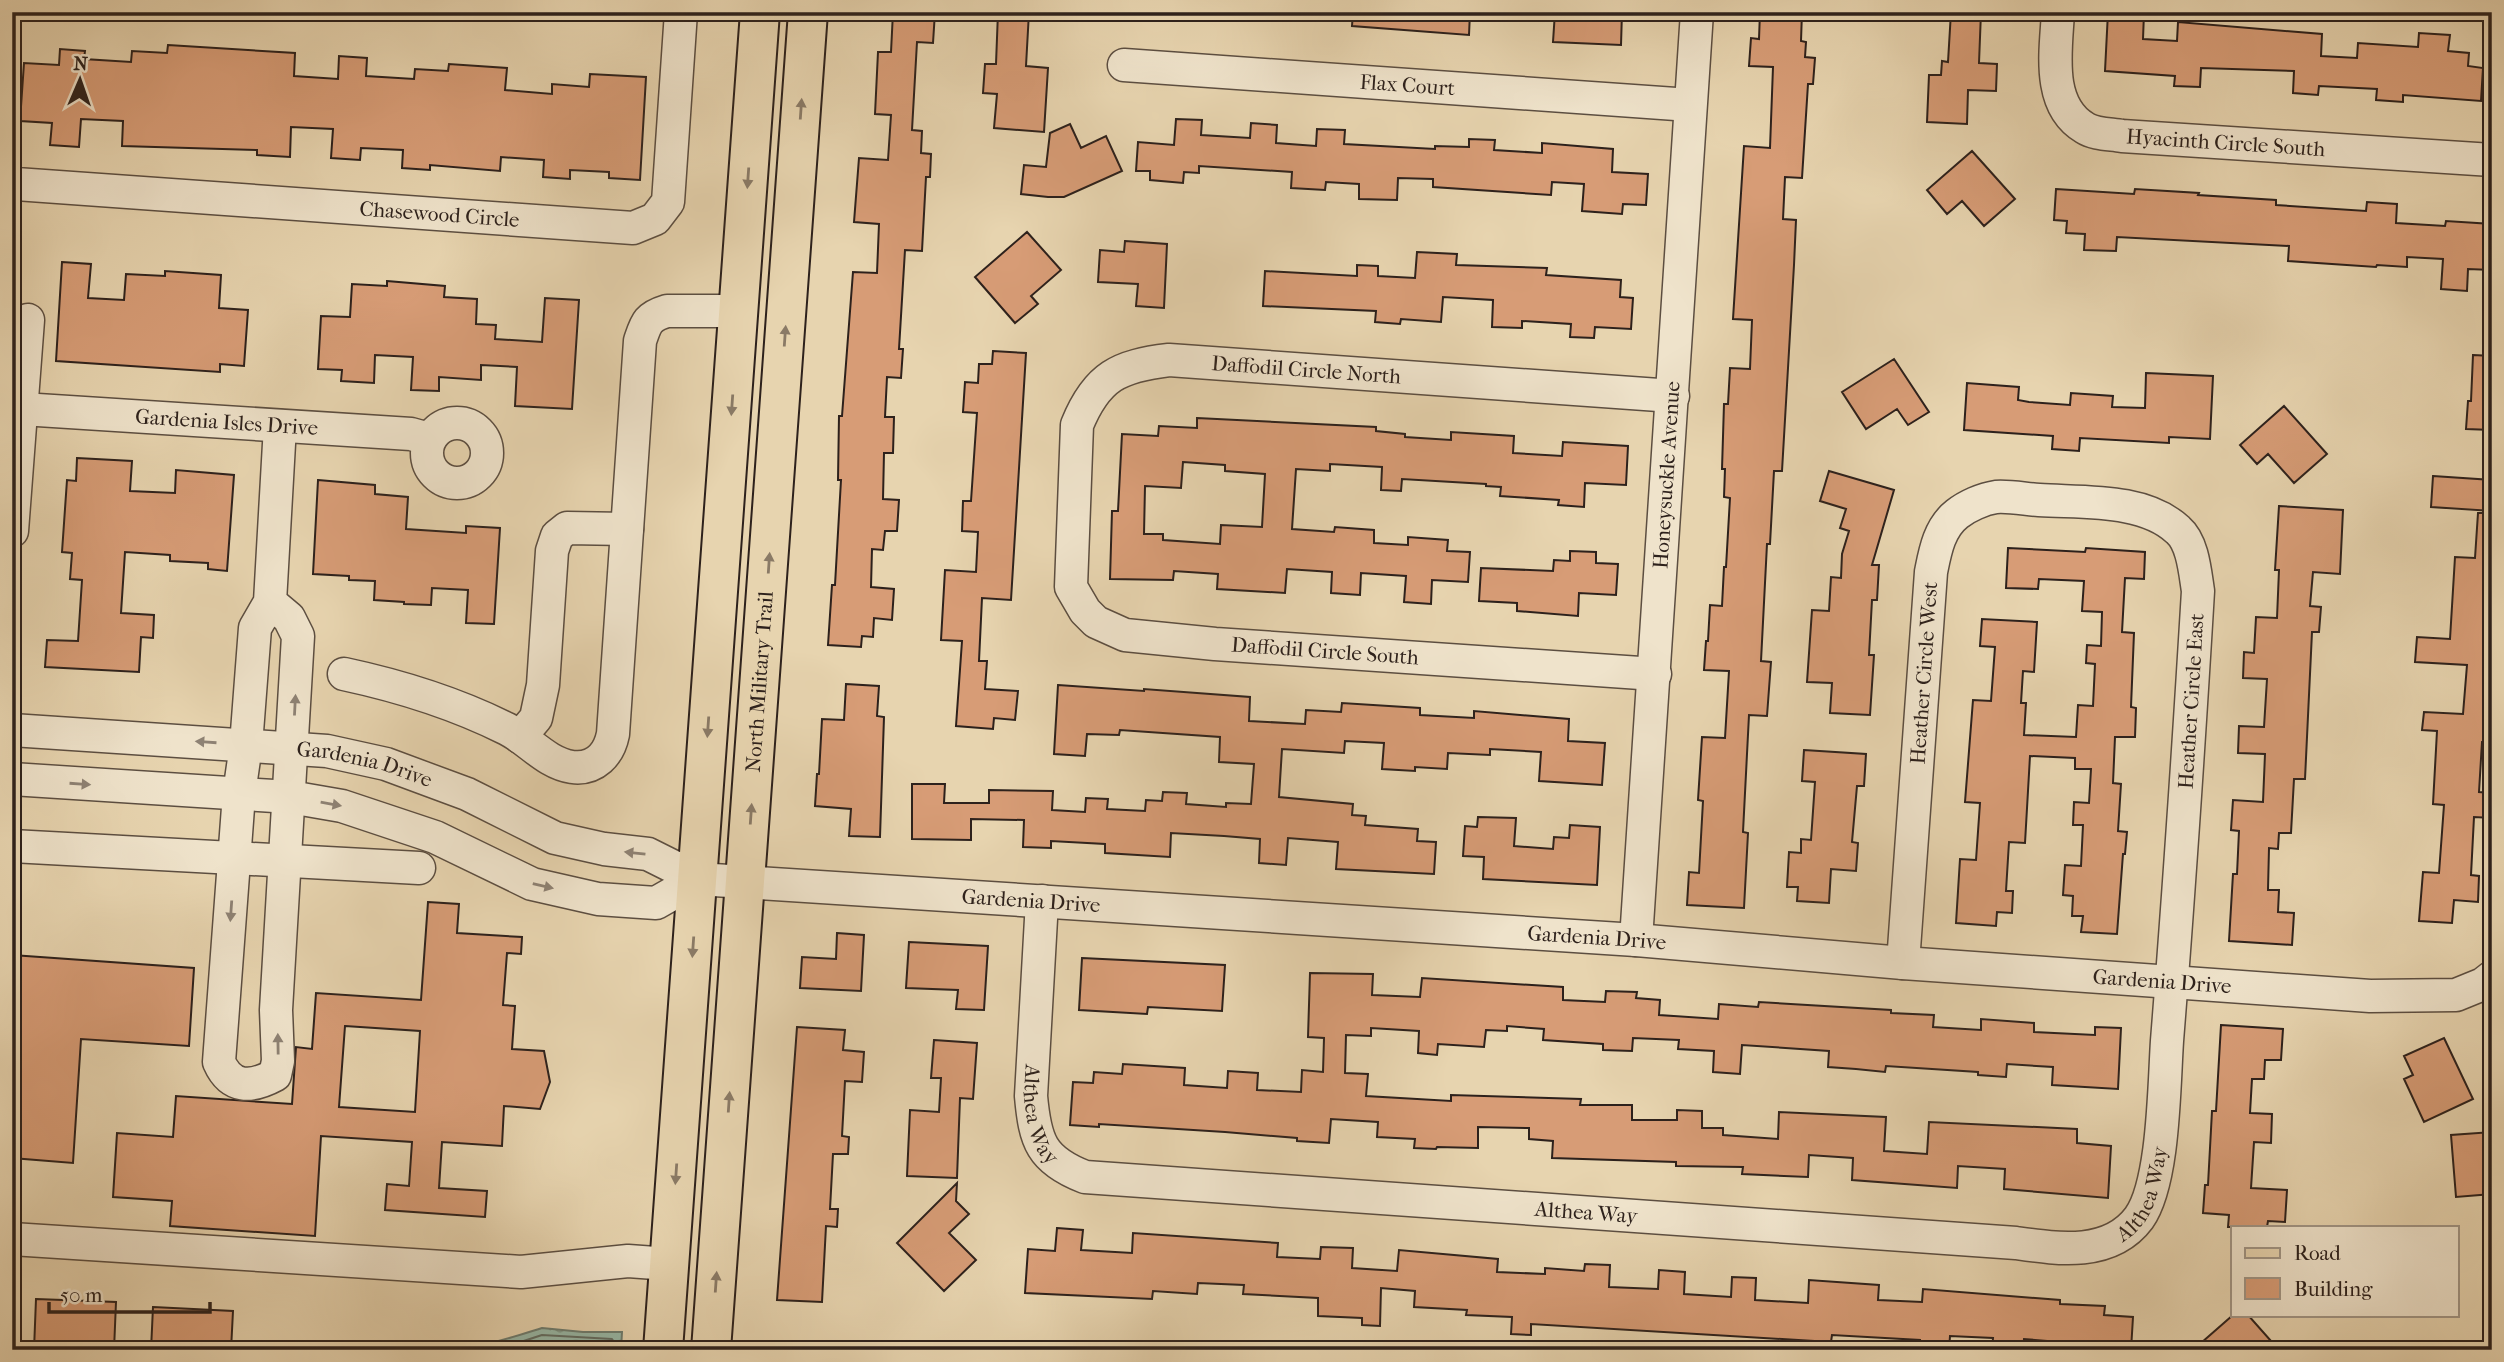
<svg xmlns="http://www.w3.org/2000/svg" width="2504" height="1362" font-family="'IM FELL French Canon',serif">
	<defs>
		<pattern id="water-ripples" width="26" height="14" patternUnits="userSpaceOnUse" patternTransform="scale(1.75)"><rect width="26" height="14" fill="#97b8a7"/><path d="M2 4q2-2 4 0t4 0M15 11q2-2 4 0t4 0" fill="none" stroke="#7c9587"/></pattern>
	</defs>
	<rect width="100%" height="100%" fill="#e7d4af"/>
	<filter id="stains"><feTurbulence type="fractalNoise" baseFrequency=".00286" numOctaves="4"/><feColorMatrix values="0 0 0 0 .2 0 0 0 0 .09 0 0 0 0 .02 0 0 0 .5 -.17"/></filter>
	<radialGradient id="worn" r=".72"><stop offset=".6" stop-color="#630" stop-opacity="0"/><stop offset="1" stop-color="#630" stop-opacity=".3"/></radialGradient>
	<path fill="url(#water-ripples)" stroke="#6d7c6f" stroke-width="2" d="M542,1328L583,1332H622L621,1350H365C396,1344 426,1349 457,1348C487,1346 513,1337 542,1328Z
		M743,1344L832,1350H742Z"/>
	<g fill="none" stroke-linecap="round" stroke-linejoin="round">
		<path stroke="#626c62" stroke-width="2" d="M496,1350L542,1335L612,1339L614,1342V1350
			M525,1350L544,1344L603,1348L605,1350"/>
	</g>
	<path fill="#d79c76" stroke="#2d211c" stroke-width="2" fill-rule="evenodd" d="M893,12H935L933,43L917,42L912,130L922,131L921,153L931,154L930,177H926L922,251L905,250L899,349H903L901,378L887,377L885,417H894L893,453H884L883,499L899,500L897,531H885L883,550L872,549L871,587L894,589L892,620L874,618L873,637L862,636L861,647L828,645L832,585H835L841,480H838L839,416H842L853,272L877,273L879,224L854,222L859,158L888,160L891,115L875,114L878,52H891Z
		M998,12H1029L1026,66L1048,68L1044,132L994,128L997,94L983,93L985,64H996Z
		M1353,12H1470L1469,35L1352,26Z
		M1555,12H1622L1621,45L1553,42Z
		M1760,12H1802L1801,41L1806,42L1805,57L1815,58L1813,84H1808L1802,178L1785,177L1783,219L1796,220L1794,265L1782,471H1774L1770,544H1767L1761,661L1771,662L1767,716L1749,715L1743,832L1748,833L1744,908L1687,905L1689,872L1699,873L1703,801L1698,800L1702,737L1725,738L1729,671L1704,670L1706,641H1708L1710,605L1722,606L1724,567H1726L1730,498L1724,497L1725,469H1722L1724,404H1728L1730,368L1750,369L1752,320L1733,319L1744,146L1770,148L1773,67L1749,66L1751,38L1759,39Z
		M1951,12H1981L1979,63L1997,64L1996,91L1968,90L1967,124L1927,122L1929,75H1941L1942,61L1948,62Z
		M2108,12L2144,13L2143,39L2177,41L2178,22L2322,34L2321,56L2357,58L2358,43L2418,47L2419,33L2450,35L2448,51L2469,53L2468,66L2483,68L2481,101L2403,95V102L2376,100L2377,89L2319,86L2318,95L2293,93L2294,71L2201,68L2200,87L2174,86L2175,76L2105,71Z
		M168,45L295,53L294,76L338,79L339,56L367,58L366,76L414,79L415,69L448,71L449,64L507,68L505,90L552,94V84L589,87L590,74L646,77L640,180L609,178V172L570,170V179L543,177L544,160L501,157L500,171L430,165V170L402,168L403,150L361,148L360,160L331,158L333,129L291,127L290,157L257,155V150L122,146L123,121L81,119L79,147L50,145L52,123L20,121L24,63L59,65L60,49L85,51L84,59L131,62L132,51L167,53Z
		M1176,119L1202,120L1201,135L1250,138L1251,123L1277,125L1276,143L1316,146L1317,129L1345,130L1344,144L1435,149V146L1469,147V139L1495,140L1494,150L1542,153V143L1613,149L1612,172L1648,174L1646,205L1623,204L1622,214L1582,211L1584,184L1552,182L1551,195L1433,187V179L1398,178L1397,200L1359,199V184L1326,182L1325,190L1291,188L1292,172L1199,166V173L1184,172L1183,183L1150,180V171H1136L1138,142L1174,145Z
		M1070,124L1081,148L1106,136L1122,171L1064,197H1048L1021,194L1024,165L1046,167L1050,133Z
		M1972,151L2015,199L1984,226L1962,201L1947,214L1927,190Z
		M2056,189L2134,194L2135,189L2199,193L2198,195L2276,200V205L2366,211L2367,202L2397,204L2396,223L2445,226L2446,221L2492,224V270L2468,269L2467,291L2441,289L2443,259L2407,257V267L2377,265L2376,267L2288,261L2289,246L2117,237L2116,251L2084,250L2085,234L2066,233L2067,221L2054,220Z
		M1027,232L1061,270L1031,296L1038,304L1015,323L975,277Z
		M1125,241L1167,244L1164,308L1136,306L1138,284L1098,282L1100,250L1124,252Z
		M1417,252L1457,254L1456,265L1547,268L1546,275L1621,280L1620,297L1633,298L1631,329L1595,327L1594,338L1570,337L1571,324L1522,321V328L1492,327L1493,300L1443,297L1441,322L1401,319L1400,324L1375,322L1376,311L1263,306L1265,271L1357,276V265L1378,266V276L1415,278Z
		M62,262L91,264L88,298L124,300L126,274L165,276V271L221,275L219,308L248,310L244,366L220,364V372L56,361Z
		M387,281L445,286L444,297L477,299L476,324L496,325L495,339L542,342L545,298L579,300L572,409L515,406L517,367L481,365V380L439,377V391L411,390L413,357L375,355L374,383L341,381L342,370L318,369L321,316L350,317L352,284L387,286Z
		M993,351L1026,353L1011,600L982,598L979,661H987L985,689L1018,691L1015,720L994,718L993,729L956,726L962,641L941,640L945,570L976,572L978,532L962,531L963,501H971L977,413L963,412L965,382L978,383L979,364H992Z
		M2473,355L2492,356V430L2466,429L2468,401H2471Z
		M1894,359L1929,412L1908,425L1897,409L1866,429L1842,392Z
		M2146,373L2213,376L2210,439L2169,437V443L2080,438L2079,451L2052,449L2053,436L1964,430L1967,383L2019,387L2018,400L2029,402L2070,405L2071,393L2113,396L2112,407L2145,408Z
		M2284,406L2327,454L2294,483L2268,454L2257,464L2240,445Z
		M1197,418L1376,427V431L1405,434V437L1451,440V432L1514,436L1513,453L1562,456L1563,442L1628,446L1626,485L1585,483L1584,507L1558,505L1559,500L1500,496L1501,487L1486,486V484L1402,479L1401,491L1381,490L1382,467L1330,464V471L1296,469L1292,529L1334,532L1335,527L1374,530V543L1408,545V537L1448,540L1447,551L1470,552L1468,582L1432,580L1431,604L1404,602L1406,576L1361,573L1360,595L1331,593L1332,572L1287,569L1285,593L1217,589L1218,574L1174,571L1173,580L1110,579L1112,511H1118L1122,434L1158,436L1159,426L1197,428ZM1183,462L1225,465V471L1265,474L1262,527L1221,525L1220,544L1163,540V534H1144L1145,486L1181,488Z
		M77,458L132,461L130,491L175,493L176,470L234,475L227,571L208,569V563L170,561V555L125,552L121,613L154,615L153,638L141,637L139,672L45,667L47,640L78,641L82,580L70,579L72,553L62,552L67,480L76,481Z
		M1829,471L1894,490L1872,565H1879L1877,600H1872L1869,655H1874L1870,715L1830,713L1832,683L1807,682L1812,610L1829,611L1831,577L1841,578L1842,554L1849,531L1840,528L1846,509L1820,501Z
		M2433,476L2492,480V511L2431,507Z
		M318,480L375,485V494L408,497L406,529L466,533V526L500,528L494,624L466,623L468,590L432,588L431,605L404,604V602L374,600L375,581L349,580V576L313,574Z
		M2279,506L2343,510L2340,574L2313,572L2310,606L2321,607L2319,632H2312L2305,779H2294L2291,833H2279L2278,849L2269,848L2268,890H2279L2278,912L2294,913L2292,945L2229,941L2233,874H2237L2239,831L2231,830L2233,800L2263,802L2265,754L2238,753L2239,726L2264,727L2267,679L2243,678L2244,652L2254,653L2256,617L2277,618L2279,570H2275Z
		M2478,513H2492L2490,636H2492V743L2482,742L2479,792L2492,793V818L2474,817L2471,875L2479,876L2478,902L2454,900L2452,923L2419,921L2423,872L2439,873L2444,805L2433,804L2437,731L2422,730L2424,712L2463,714L2467,665L2415,662L2417,637L2450,639L2455,557L2475,558Z
		M2008,548L2085,552L2086,548L2145,552L2144,579L2125,578L2122,632L2134,633L2131,707L2136,708L2135,737H2115L2113,783L2121,784L2118,831L2127,832L2125,854H2123L2117,934L2081,932L2083,916H2072L2073,896L2063,895L2065,865L2081,866L2083,825H2073L2074,802L2089,803L2091,769H2075V758L2030,756L2025,843L2009,842L2006,891H2013L2012,913L1997,912L1996,926L1956,923L1960,859L1976,860L1980,803L1965,802L1973,700L1991,701L1995,647L1980,646L1982,619L2037,622L2034,672L2023,671L2021,703H2026L2024,735L2076,737L2078,705L2093,706L2095,664L2086,663L2087,645L2101,646L2102,612L2082,611L2084,581L2039,579L2038,589L2006,588Z
		M1570,551L1596,552V563L1618,564L1616,595L1579,593L1578,616L1517,611V603L1479,601L1481,568L1553,571L1554,560L1570,561Z
		M846,684L879,686L877,716L884,717L880,837L849,836L851,809L815,806L817,774H819L822,719L844,720Z
		M1058,685L1144,691V689L1250,697L1249,721L1305,724L1306,710L1341,712L1342,703L1420,708V715L1474,718V711L1569,719L1568,741L1605,743L1602,785L1539,781L1541,752L1490,749V755L1448,753L1447,769L1415,767V771L1382,769L1384,743L1345,741L1344,753L1282,749L1279,797L1353,804L1352,815L1366,816L1365,825L1418,829L1417,841L1436,842L1434,874L1336,869L1338,842L1288,838L1286,865L1259,863L1260,839L1224,836L1171,833L1170,857L1105,853V844L1051,841V848L1023,847L1024,820L971,819V840L912,839V784H945L944,803H989V790L1053,791L1052,810L1085,812L1086,798L1108,799L1107,809L1145,811L1146,800L1162,801L1163,792L1187,793L1186,804L1226,807V803L1251,804L1254,764L1219,762L1220,737L1120,730L1119,735L1087,734L1085,756L1054,754Z
		M1804,750L1866,754L1864,786H1857L1852,842L1858,843L1856,871L1831,869L1829,903L1797,901L1798,887H1787L1789,852L1801,853V839L1811,840L1815,782L1802,781Z
		M1478,817L1516,818L1514,846L1553,849L1554,837L1569,838L1570,825L1600,827L1597,885L1483,879L1484,857L1463,856L1465,826L1477,827Z
		M428,902L459,904L457,933L522,937L521,954L507,953L503,1005L515,1006L512,1049L544,1051L550,1082L540,1109L504,1106L502,1146L442,1142L439,1188L487,1191L485,1217L385,1210L387,1184L409,1186L412,1142L321,1136L315,1236L170,1226L172,1201L113,1197L117,1133L173,1137L176,1096L292,1104L296,1047L312,1049L316,993L421,1000ZM345,1026L420,1031L415,1112L339,1107Z
		M837,933L864,935L861,991L800,988L802,957L836,959Z
		M909,942L988,946L984,1010L956,1009L958,990L906,988Z
		M12,955L194,968L189,1046L81,1039L73,1163L12,1158Z
		M1082,958L1225,965L1222,1011L1148,1007L1147,1014L1079,1010Z
		M1310,973L1373,974L1372,995L1420,997L1422,978L1563,987V1000L1605,1002L1606,991L1637,992L1636,998L1660,1000L1659,1015L1718,1019L1719,1004L1758,1007L1759,1002L1891,1010V1013L1934,1015L1933,1027L1981,1030V1019L2034,1023V1032L2095,1035V1027L2121,1028L2118,1089L2052,1085L2053,1067L2007,1064L2006,1077L1978,1075V1072L1886,1066L1885,1072L1856,1069L1828,1067L1829,1051L1742,1045L1740,1074L1713,1072L1714,1051L1678,1049L1679,1040L1633,1038L1632,1051L1603,1050V1044L1543,1040L1544,1029L1507,1026V1031L1486,1030L1484,1047L1438,1044L1437,1055L1418,1053L1419,1031L1371,1028V1036L1346,1035L1345,1073L1368,1074L1366,1096L1451,1101V1095L1581,1099L1580,1105H1632V1120H1677V1110L1702,1111V1128H1723V1135L1778,1139L1779,1112L1886,1117L1884,1151L1927,1154L1929,1122L2077,1129V1143L2111,1146L2108,1198L2004,1189L2005,1169L1958,1166L1957,1188L1852,1180L1853,1158L1809,1155L1808,1177L1742,1174L1743,1167L1676,1166V1162L1552,1158L1553,1141L1529,1139V1128L1478,1127V1148L1437,1147L1436,1149L1414,1148L1415,1139L1377,1137L1378,1122L1331,1119L1329,1143L1297,1141V1138L1225,1132L1099,1124V1127L1070,1125L1073,1082L1093,1083L1094,1072L1122,1074L1123,1064L1185,1068L1184,1085L1227,1088L1228,1071L1258,1073L1257,1090L1301,1092L1302,1070L1323,1072L1324,1038L1308,1037Z
		M2221,1025L2283,1029L2281,1060H2265L2264,1079H2252L2250,1113L2272,1114L2271,1143L2254,1142L2251,1188L2287,1190L2285,1222L2268,1221L2267,1227H2228L2229,1215L2203,1213L2205,1185H2208L2212,1111H2216Z
		M797,1027L845,1030L843,1050L864,1052L862,1082L845,1081L842,1136L849,1137L848,1154H833L830,1209H838L837,1227L826,1226L822,1302L777,1300Z
		M2444,1038L2473,1099L2424,1122L2404,1079L2413,1075L2404,1056Z
		M934,1040L977,1043L973,1099L960,1098L957,1178L907,1176L910,1110L939,1112L941,1078H931Z
		M2492,1132V1194L2456,1197L2451,1135Z
		M957,1183L956,1201L969,1214L949,1233L976,1260L944,1291L897,1243Z
		M1057,1228L1083,1230L1081,1250L1132,1253L1133,1233L1278,1243L1277,1257L1320,1259L1321,1247L1353,1248L1352,1268L1397,1271L1399,1250L1498,1259L1497,1272L1545,1274V1268L1584,1271L1585,1264L1610,1265L1609,1287L1658,1289L1659,1270L1685,1272L1684,1294L1731,1297L1732,1277L1756,1278L1755,1300L1808,1303L1809,1280L1879,1285L1878,1300L1922,1302L1923,1289L2060,1300V1304L2105,1306L2104,1315L2133,1317L2131,1350H2070L2071,1343L2024,1339L2023,1350H1992L1993,1338L1950,1336L1949,1350H1920V1340L1832,1335L1831,1342L1531,1324V1335L1511,1334L1512,1317L1466,1315L1467,1310L1414,1307L1415,1291L1381,1288L1380,1326L1362,1325V1318L1318,1316V1298L1243,1294L1244,1285L1198,1283L1197,1294L1153,1291L1152,1299L1025,1293L1028,1249L1055,1251Z
		M36,1299L116,1302L114,1350H34Z
		M153,1307L233,1311L231,1350H151Z
		M2233,1315H2248L2279,1350H2193Z"/>
	<g fill="none" stroke-linecap="round" stroke-linejoin="round">
		<g stroke="#5c4e41" stroke-width="35">
			<g id="minor">
				<path id="s1" d="M2058,12C2056,50 2046,105 2085,128C2094,134 2110,134 2122,136L2492,160"/>
				<path id="s2" d="M1124,65L1690,105"/>
				<path id="s3" d="M12,182L16,184L633,228L655,219L668,202L681,12"/>
				<path id="s4" d="M22,409L411,434L429,439"/>
				<circle cx="457" cy="453" r="30"/>
				<path d="M12,531L28,320"/>
				<path d="M270,602L289,618L298,636L276,1010L278,1061L275,1075C251,1088 231,1089 219,1062L239,794L246,745L255,628L270,602L280,426"/>
				<path d="M344,674C400,686 455,703 507,729C529,740 546,763 572,767C595,770 609,754 613,734L640,341C646,323 647,317 667,311H739"/>
				<path id="s5" d="M1655,674L1215,644L1125,635L1096,622L1085,611L1071,587L1077,425C1097,376 1119,366 1169,360L1673,396"/>
				<path id="s6" d="M12,730L327,751L386,764L467,794L555,838L604,849L648,854L698,879L1636,940L1903,963L2370,996L2456,995L2483,984L2492,977"/>
				<path d="M520,737L536,718L543,685L552,551L557,536L567,528L627,529"/>
				<path d="M12,779L290,797L342,806L435,837L532,884L598,899L656,903L698,879"/>
				<path d="M12,846L419,868"/>
				<path id="s7" d="M1042,901L1031,1096C1035,1141 1041,1160 1085,1177L2016,1243C2058,1249 2110,1257 2139,1218C2164,1183 2164,1086 2167,1041C2179,891 2189,741 2198,591C2195,572 2193,543 2178,530C2144,498 2083,503 2039,500C2025,499 2009,496 1996,497C1983,499 1967,506 1957,514C1939,528 1935,552 1931,572L1903,963"/>
				<path id="s8" d="M1636,940L1697,12"/>
				<path d="M12,1239L521,1272L628,1261L669,1264"/>
			</g>
		</g>
		<g stroke="#2d211c" stroke-width="42">
			<g id="major">
				<path d="M663,1350L760,12"/>
				<path id="s9" d="M711,1350L808,12"/>
			</g>
		</g>
		<use href="#minor" stroke="#efe3cb" stroke-width="32"/>
		<use href="#major" stroke="#e7d4af" stroke-width="38"/>
	</g>
	<defs><path id="oneway-solid" d="M-6-.8H1V-3.2L6.5 0L1 3.2V.8H-6Z" transform="scale(1.75)"/></defs>
	<g fill="#8a7a66">
		<use href="#oneway-solid" transform="translate(801 109) rotate(-86)"/>
		<use href="#oneway-solid" transform="translate(748 178) rotate(94)"/>
		<use href="#oneway-solid" transform="translate(785 336) rotate(-86)"/>
		<use href="#oneway-solid" transform="translate(732 405) rotate(94)"/>
		<use href="#oneway-solid" transform="translate(769 563) rotate(-86)"/>
		<use href="#oneway-solid" transform="translate(708 727) rotate(94)"/>
		<use href="#oneway-solid" transform="translate(751 814) rotate(-86)"/>
		<use href="#oneway-solid" transform="translate(693 947) rotate(94)"/>
		<use href="#oneway-solid" transform="translate(729 1102) rotate(-86)"/>
		<use href="#oneway-solid" transform="translate(676 1174) rotate(94)"/>
		<use href="#oneway-solid" transform="translate(716 1282) rotate(-86)"/>
	</g>
	<g fill="#8e8274">
		<use href="#oneway-solid" transform="translate(295 705) rotate(-87)"/>
		<use href="#oneway-solid" transform="translate(206 742) rotate(-176)"/>
		<use href="#oneway-solid" transform="translate(80 784) rotate(4)"/>
		<use href="#oneway-solid" transform="translate(331 804) rotate(10)"/>
		<use href="#oneway-solid" transform="translate(635 853) rotate(-174)"/>
		<use href="#oneway-solid" transform="translate(543 886) rotate(13)"/>
		<use href="#oneway-solid" transform="translate(231 911) rotate(94)"/>
		<use href="#oneway-solid" transform="translate(278 1044) rotate(-91)"/>
	</g>
	<g text-anchor="middle" stroke-width="5" stroke-linejoin="round" paint-order="stroke">
		<g font-size="21" fill="#2d211c" stroke="#efe3cb">
			<text dy="7" stroke="none"><textPath href="#s2" startOffset="284">Flax Court</textPath></text>
			<text dy="7" stroke="none"><textPath href="#s1" startOffset="268">Hyacinth Circle South</textPath></text>
			<text dy="7" stroke="none"><textPath href="#s3" startOffset="429">Chasewood Circle</textPath></text>
			<text dy="7" stroke="none"><textPath href="#s5" startOffset="1027">Daffodil Circle North</textPath></text>
			<text dy="7" stroke="none"><textPath href="#s4" startOffset="205">Gardenia Isles Drive</textPath></text>
			<text dy="7" stroke="none"><textPath href="#s8" startOffset="466">Honeysuckle Avenue</textPath></text>
			<text transform="translate(1325 651) rotate(4)" y="7">Daffodil Circle South</text>
			<text transform="translate(1924 673) rotate(-86)" y="7">Heather Circle West</text>
			<text dy="7" stroke="none"><textPath href="#s9" startOffset="670">North Military Trail</textPath></text>
			<text dy="7" stroke="none"><textPath href="#s7" startOffset="1888">Heather Circle East</textPath></text>
			<text dy="7" stroke="none"><textPath href="#s6" startOffset="355">Gardenia Drive</textPath></text>
			<text dy="7" stroke="none"><textPath href="#s6" startOffset="1045">Gardenia Drive</textPath></text>
			<text dy="7" stroke="none"><textPath href="#s6" startOffset="1612">Gardenia Drive</textPath></text>
			<text dy="7" stroke="none"><textPath href="#s6" startOffset="2179">Gardenia Drive</textPath></text>
			<text dy="7" stroke="none"><textPath href="#s7" startOffset="215">Althea Way</textPath></text>
			<text dy="7" stroke="none"><textPath href="#s7" startOffset="1390">Althea Way</textPath></text>
			<text dy="7" stroke="none"><textPath href="#s7" startOffset="803">Althea Way</textPath></text>
		</g>
	</g>
	<rect width="2504" height="1362" fill="none" stroke="#e7d4af" stroke-width="42"/>
	<rect x="14" y="14" width="2476" height="1334" fill="none" stroke="#2d211c" stroke-width="3.5"/>
	<rect x="21" y="21" width="2462" height="1320" fill="none" stroke="#2d211c" stroke-width="2"/>
	<rect x="2231" y="1226" width="228" height="91" fill="#efe3cb" stroke="#a19585" stroke-width="2"/>
	<rect x="2245" y="1248" width="35" height="10" fill="#e7d4af" stroke="#a19585" stroke-width="2"/>
	<text x="2294" y="1260" font-size="21" fill="#2d211c">Road</text>
	<rect x="2245" y="1278" width="35" height="21" fill="#d79c76" stroke="#a19585" stroke-width="2"/>
	<text x="2294" y="1296" font-size="21" fill="#2d211c">Building</text>
	<g transform="translate(80 80) rotate(2)" stroke="#efe3cb" stroke-width="5" paint-order="stroke">
	<path d="M0-5L12 26L0 18L-12 26Z" fill="#2d211c"/>
	<text y="-10" font-size="19" font-weight="bold" text-anchor="middle" fill="#2d211c">N</text>
	</g>
	<path d="M49 1302v10h161v-10" fill="none" stroke="#2d211c" stroke-width="3.5"/>
	<text x="60" y="1302" font-size="21" fill="#2d211c" stroke="#efe3cb" stroke-width="5" paint-order="stroke">50 m</text>
	<rect width="100%" height="100%" filter="url(#stains)"/>
	<rect width="100%" height="100%" fill="url(#worn)"/>
</svg>
